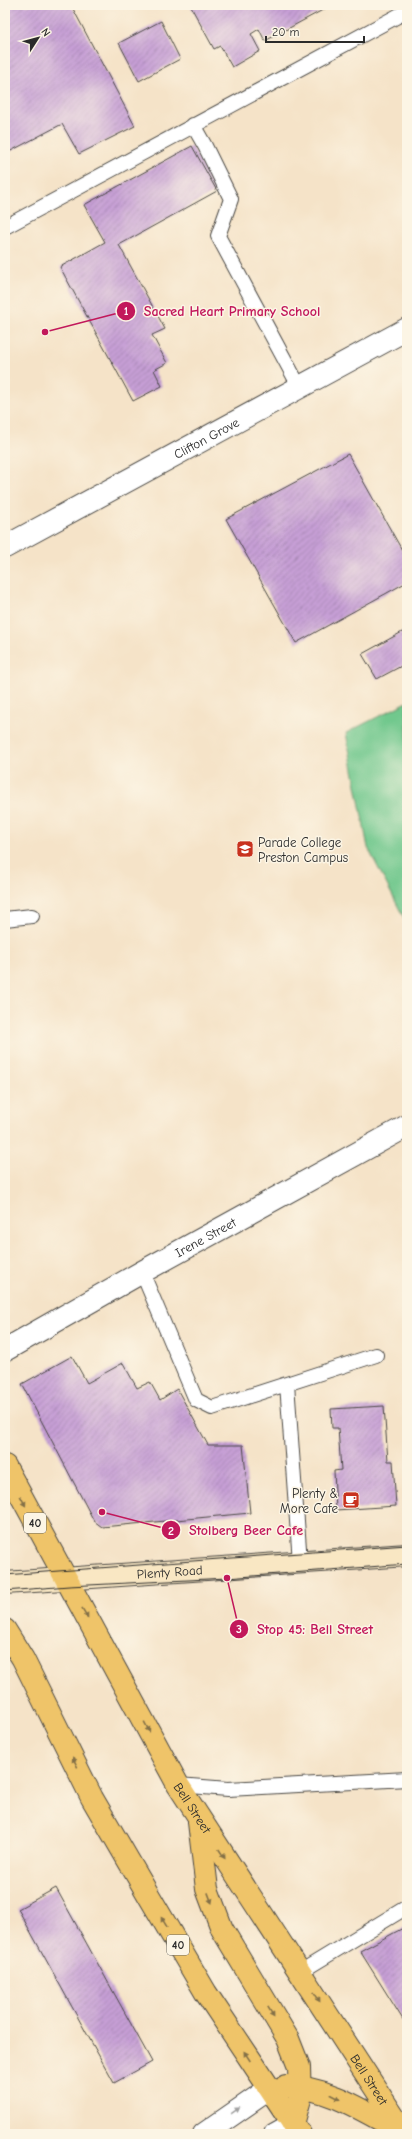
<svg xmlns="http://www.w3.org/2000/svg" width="412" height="2139" font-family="'Comic Neue',sans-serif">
	<defs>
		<pattern id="building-hatch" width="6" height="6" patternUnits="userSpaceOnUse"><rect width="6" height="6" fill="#c69fd5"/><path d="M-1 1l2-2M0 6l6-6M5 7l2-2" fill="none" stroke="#a182ad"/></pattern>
	</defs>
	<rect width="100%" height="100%" fill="#fcf5e5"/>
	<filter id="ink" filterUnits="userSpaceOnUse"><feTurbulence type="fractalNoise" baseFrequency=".025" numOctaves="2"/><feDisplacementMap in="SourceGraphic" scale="8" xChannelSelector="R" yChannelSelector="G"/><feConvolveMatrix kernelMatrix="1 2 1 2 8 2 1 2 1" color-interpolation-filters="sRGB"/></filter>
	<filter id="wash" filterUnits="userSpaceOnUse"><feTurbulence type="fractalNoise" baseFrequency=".012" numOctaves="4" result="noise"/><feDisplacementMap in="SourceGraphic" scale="16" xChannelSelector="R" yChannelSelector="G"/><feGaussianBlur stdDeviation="0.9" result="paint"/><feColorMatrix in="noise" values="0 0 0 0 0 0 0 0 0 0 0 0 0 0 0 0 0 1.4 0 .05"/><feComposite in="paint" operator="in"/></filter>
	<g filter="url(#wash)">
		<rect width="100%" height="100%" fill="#f5e3c8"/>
		<path fill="#71c88d" stroke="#4e7a5c" d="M407,702V924L368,848L346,733Z"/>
		<g id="blocks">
			<path fill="url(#building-hatch)" d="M5,5H71L135,126L79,154L62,124L5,154Z
				M190,5H332L265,41L259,29L251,34L260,51L232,67L220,46L214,49Z
				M161,21L180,59L139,81L119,43Z
				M192,146L217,191L119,245L165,329L152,335L167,363L154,370L162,386L133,401L60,267L105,242L84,205Z
				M348,454L407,559V582L296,643L226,519Z
				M404,631L407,636V663L377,679L362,654Z
				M72,1356L87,1383L123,1363L137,1388L150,1382L160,1400L177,1389L208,1445H243L250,1513L102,1527L94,1521L22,1384Z
				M384,1406L388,1461H393L396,1506L336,1510L334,1471L341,1470L338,1428H332L331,1409Z
				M56,1888L152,2062L114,2083L18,1909Z
				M407,1926V2026L360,1951Z"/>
		</g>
	</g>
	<g filter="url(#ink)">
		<use href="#blocks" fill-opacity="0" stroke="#494743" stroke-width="1"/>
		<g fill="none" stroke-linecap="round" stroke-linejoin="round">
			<g stroke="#494743" stroke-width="16">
				<path id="service" d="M193,125L205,146L231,199L218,236L300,388
					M5,227L407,11
					M5,919L32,916
					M142,1272L196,1400L212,1408L376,1355
					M287,1384L300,1562
					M178,1785L228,1789L407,1779
					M300,1972L407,1907"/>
			</g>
			<g stroke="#494743" stroke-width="24">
				<g id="minor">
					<path id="s1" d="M5,547L407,329"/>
					<path id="s2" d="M5,1350L142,1272L407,1126"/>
					<path d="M204,2134L269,2089"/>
					<path d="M275,2134L293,2124"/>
				</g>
			</g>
			<g stroke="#494743" stroke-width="24">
				<g id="secondary">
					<path id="s3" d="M5,1583L407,1555"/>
				</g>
			</g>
			<g stroke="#494743" stroke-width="24">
				<g id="trunk">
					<path id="s4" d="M5,1466L178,1785L405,2134"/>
					<path d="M5,1630L23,1659L92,1798L149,1896L206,1993L300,2134"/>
					<path d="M199,1822L207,1889L222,1929L288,2039L299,2067L300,2099L293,2124"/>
					<path d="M286,2086C329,2087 365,2112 403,2132"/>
				</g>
			</g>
			<path stroke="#494743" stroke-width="2.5" stroke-dasharray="1 3" stroke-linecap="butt" d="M5,192L9,199"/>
			<use href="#service" stroke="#fff" stroke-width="14"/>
			<use href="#minor" stroke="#fff" stroke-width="22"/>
			<use href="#secondary" stroke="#f9e7c3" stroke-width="22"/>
			<use href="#trunk" stroke="#efc469" stroke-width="22"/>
			<path stroke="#2b2b2b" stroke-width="1" d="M5,1575L407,1545
				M5,1591L69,1586L227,1578L407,1564"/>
		</g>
		<defs><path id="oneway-solid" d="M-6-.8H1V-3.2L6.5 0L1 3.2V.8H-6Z"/></defs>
		<g fill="#837047">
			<use href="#oneway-solid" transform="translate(23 1501) rotate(62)"/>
			<use href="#oneway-solid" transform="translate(85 1613) rotate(59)"/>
			<use href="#oneway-solid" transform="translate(147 1727) rotate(62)"/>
			<use href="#oneway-solid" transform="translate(75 1762) rotate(-116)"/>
			<use href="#oneway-solid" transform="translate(222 1854) rotate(57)"/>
			<use href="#oneway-solid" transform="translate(210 1898) rotate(69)"/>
			<use href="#oneway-solid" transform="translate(164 1922) rotate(-121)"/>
			<use href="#oneway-solid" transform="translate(317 1997) rotate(58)"/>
			<use href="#oneway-solid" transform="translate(271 2012) rotate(58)"/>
			<use href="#oneway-solid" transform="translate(247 2056) rotate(-123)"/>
			<use href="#oneway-solid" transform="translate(336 2097) rotate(28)"/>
		</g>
		<use fill="#a0a0a0" href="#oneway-solid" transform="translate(235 2111) rotate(-35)"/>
	</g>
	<defs>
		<g id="school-square" transform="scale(0.9)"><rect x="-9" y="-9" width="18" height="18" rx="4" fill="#c8321e" stroke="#fcf5e5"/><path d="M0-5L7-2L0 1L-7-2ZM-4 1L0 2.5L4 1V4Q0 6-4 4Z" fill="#fff"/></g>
		<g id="cafe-square" transform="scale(0.9)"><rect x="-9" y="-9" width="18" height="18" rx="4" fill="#c8321e" stroke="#fcf5e5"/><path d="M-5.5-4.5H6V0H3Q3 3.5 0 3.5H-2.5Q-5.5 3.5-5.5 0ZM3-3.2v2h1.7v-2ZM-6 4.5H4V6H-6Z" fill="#fff"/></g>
	</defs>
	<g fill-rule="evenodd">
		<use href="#school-square" x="245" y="849"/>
		<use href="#cafe-square" x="351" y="1500"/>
	</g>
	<g text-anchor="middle" stroke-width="3" stroke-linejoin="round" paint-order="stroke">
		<g fill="#fcf5e5" stroke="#6a6863" stroke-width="1">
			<rect x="24" y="1513" width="22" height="20" rx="3"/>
			<rect x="167" y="1935" width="22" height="20" rx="3"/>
		</g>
		<g font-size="12" font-weight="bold" fill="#2b2b2b">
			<text x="35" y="1527">40</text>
			<text x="178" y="1949">40</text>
		</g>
		<g font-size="13" fill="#2b2b2b" stroke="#fcf5e5">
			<text dy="5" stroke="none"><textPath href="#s1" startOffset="229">Clifton Grove</textPath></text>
			<text dy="5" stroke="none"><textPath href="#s2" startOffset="230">Irene Street</textPath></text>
			<text dy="5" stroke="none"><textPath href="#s3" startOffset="165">Plenty Road</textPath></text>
			<text dy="5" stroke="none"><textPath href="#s4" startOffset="390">Bell Street</textPath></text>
			<text dy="5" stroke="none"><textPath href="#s4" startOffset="714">Bell Street</textPath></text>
		</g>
		<g font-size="13" fill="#2b2b2b" stroke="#fcf5e5" text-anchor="start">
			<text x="258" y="847">Parade College<tspan x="258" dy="15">Preston Campus</tspan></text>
			<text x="338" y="1498" text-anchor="end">Plenty &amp;<tspan x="338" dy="15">More Cafe</tspan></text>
		</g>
	</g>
	<path fill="none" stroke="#c2185b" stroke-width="1.5" d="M45 332L126 311M102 1512L171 1530M227 1578L239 1629"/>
	<g fill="#c2185b" stroke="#fcf5e5" stroke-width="1.5">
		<circle cx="45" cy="332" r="4"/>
		<circle cx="102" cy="1512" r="4"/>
		<circle cx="227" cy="1578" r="4"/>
		<circle cx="126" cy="311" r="10"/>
		<circle cx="171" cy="1530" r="10"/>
		<circle cx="239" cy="1629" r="10"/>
	</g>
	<g font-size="12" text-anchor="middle" font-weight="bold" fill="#fff">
		<text x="126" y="315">1</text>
		<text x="171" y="1535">2</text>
		<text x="239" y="1633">3</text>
	</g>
	<g font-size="14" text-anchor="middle" font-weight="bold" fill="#c2185b" stroke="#fcf5e5" stroke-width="3" stroke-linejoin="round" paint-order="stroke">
		<text x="232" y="316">Sacred Heart Primary School</text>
		<text x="246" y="1535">Stolberg Beer Cafe</text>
		<text x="315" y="1634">Stop 45: Bell Street</text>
	</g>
	<rect width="412" height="2139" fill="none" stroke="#fcf5e5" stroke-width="20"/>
	<g transform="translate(38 38) rotate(54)" stroke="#fcf5e5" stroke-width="3" paint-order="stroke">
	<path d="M0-3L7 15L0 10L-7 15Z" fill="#2b2b2b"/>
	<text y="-6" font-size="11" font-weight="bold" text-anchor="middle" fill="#2b2b2b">N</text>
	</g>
	<path d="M266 36v6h98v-6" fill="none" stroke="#2b2b2b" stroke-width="2"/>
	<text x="272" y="36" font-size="12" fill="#2b2b2b" stroke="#fcf5e5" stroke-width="3" paint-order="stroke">20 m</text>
</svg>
